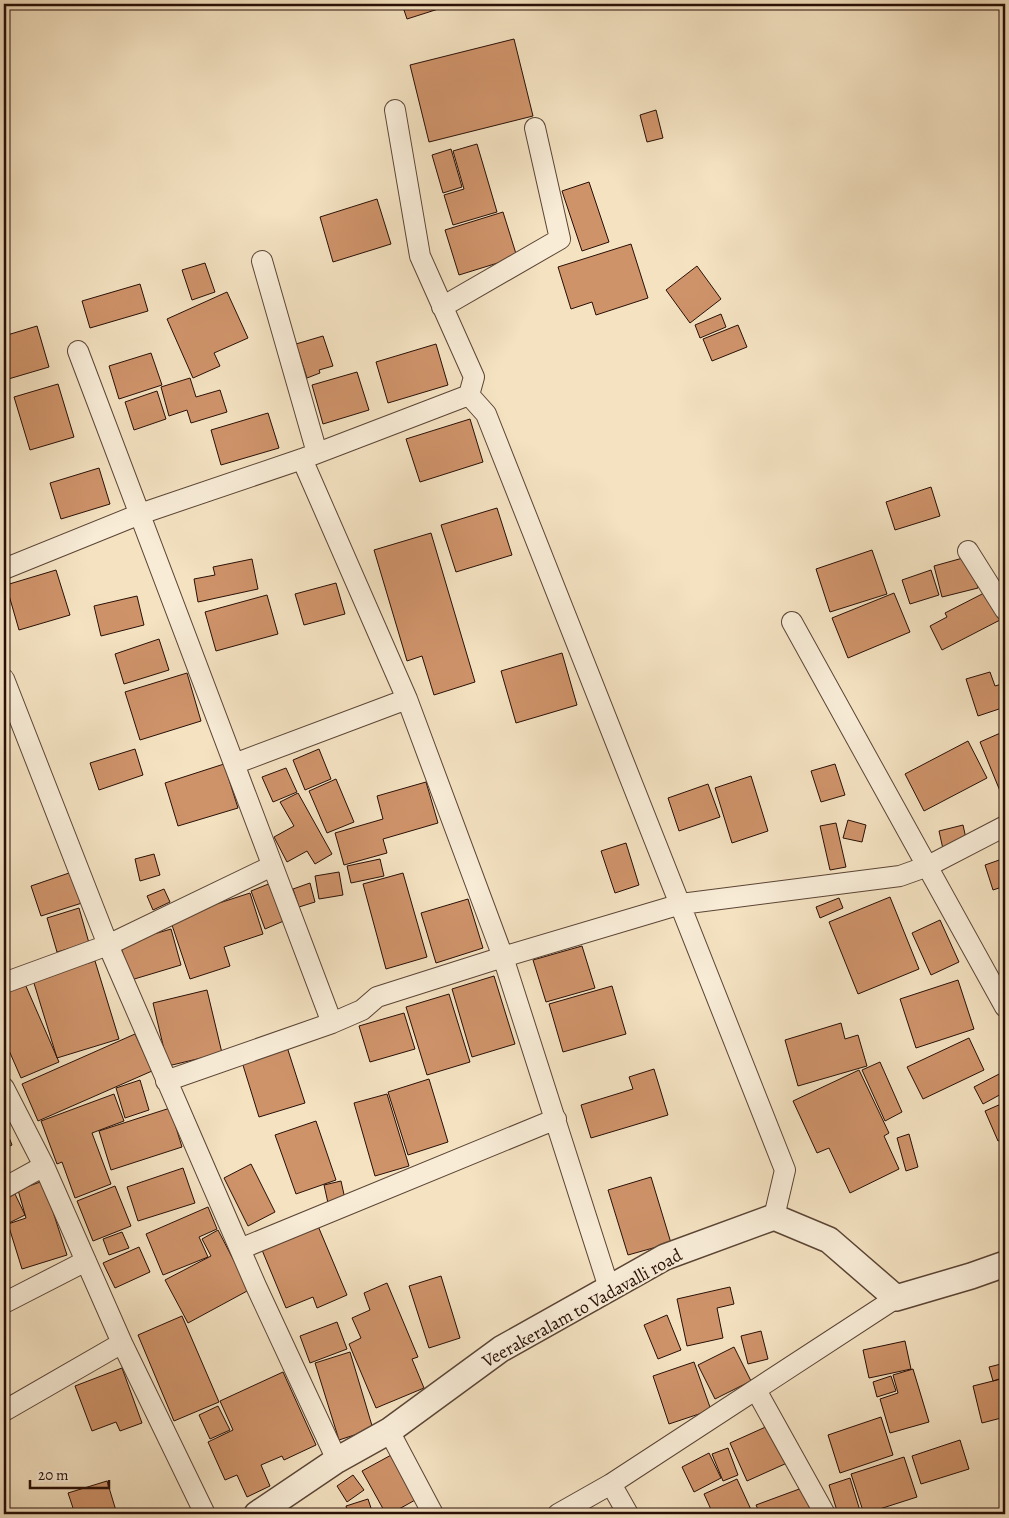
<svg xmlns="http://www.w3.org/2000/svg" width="1009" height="1518" font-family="Alegreya,serif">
	<rect width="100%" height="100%" fill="#f4e2c1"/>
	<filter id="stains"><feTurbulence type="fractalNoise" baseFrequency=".004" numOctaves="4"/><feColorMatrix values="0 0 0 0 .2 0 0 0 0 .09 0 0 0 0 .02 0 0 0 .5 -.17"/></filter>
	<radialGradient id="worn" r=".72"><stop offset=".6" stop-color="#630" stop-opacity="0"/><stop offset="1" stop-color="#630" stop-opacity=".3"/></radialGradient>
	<path fill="#cf936a" stroke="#280f06" d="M402,4H454L407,19Z
		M514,39L533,116L429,142L410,65Z
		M656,110L663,138L647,142L640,115Z
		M477,144L497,212L453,225L444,195L464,189L453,151Z
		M451,149L462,187L443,193L432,155Z
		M589,182L609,242L582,251L562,191Z
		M377,199L391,244L333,262L320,217Z
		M503,212L517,257L459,275L445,230Z
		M631,244L648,298L596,315L592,302L571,309L558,267Z
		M205,263L215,292L192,300L182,270Z
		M697,266L721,299L690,323L666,290Z
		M140,284L148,311L90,328L82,301Z
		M227,292L248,338L214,353L220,366L193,378L167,319Z
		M721,314L726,327L700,338L695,325Z
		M738,325L747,347L712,361L703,339Z
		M37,326L49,367L5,380L4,375V336Z
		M323,336L333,366L319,370L320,373L307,378L296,344Z
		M436,344L448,385L388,403L376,362Z
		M151,353L162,385L119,399L109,366Z
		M357,372L369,410L323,424L312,385Z
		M190,378L196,397L220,390L227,412L191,423L187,410L169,416L161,387Z
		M58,384L74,437L30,450L14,397Z
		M157,391L166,419L134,430L125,402Z
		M268,413L279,448L221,465L211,430Z
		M470,419L483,462L420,482L406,439Z
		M99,468L110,504L61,519L50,483Z
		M931,487L940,516L895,530L886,502Z
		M497,508L512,555L456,572L441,525Z
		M431,533L475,682L434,695L422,656L407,661L374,550Z
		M872,550L887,594L830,612L816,569Z
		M970,556L978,588L942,597L934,566Z
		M252,559L258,589L198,602L194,579L215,575L213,567Z
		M56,570L70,615L19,630L6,585Z
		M931,570L939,595L910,604L902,580Z
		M336,583L345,614L304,625L295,594Z
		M986,592L1000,620L942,650L930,626L947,617L945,613Z
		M894,593L910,632L848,658L832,618Z
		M267,595L278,634L216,651L205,612Z
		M137,596L144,625L101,636L94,606Z
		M159,639L169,670L124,684L115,654Z
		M562,653L577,705L516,723L501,671Z
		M990,672L995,686L1005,683V707L978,716L966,679Z
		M187,673L201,721L140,740L125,692Z
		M1005,731V789L1000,791L980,742Z
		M968,741L987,778L924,811L905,774Z
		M135,749L143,775L99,790L90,763Z
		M319,749L331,779L305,790L293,760Z
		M224,764L238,808L178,826L165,783Z
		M835,764L845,795L821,802L811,771Z
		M286,768L297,792L273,802L262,777Z
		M751,776L768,831L732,843L715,788Z
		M336,779L354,822L327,833L309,791Z
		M426,782L438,823L383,839L387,853L344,865L335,833L383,819L377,796Z
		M708,784L720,817L679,831L668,798Z
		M298,793L332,854L315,864L307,851L287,862L274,837L294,826L280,802Z
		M848,820L866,825L862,842L843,838Z
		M836,823L846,867L830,870L820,826Z
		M963,825L967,843L943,849L939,831Z
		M626,843L639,885L615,893L601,851Z
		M154,854L160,875L140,881L135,859Z
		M1005,858V886L993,890L985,865Z
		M380,859L384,876L351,883L347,866Z
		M72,872L82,903L41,916L31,886Z
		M339,872L343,895L319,899L315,876Z
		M403,873L427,957L386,969L363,884Z
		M271,883L286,920L265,929L251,891Z
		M310,883L315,902L299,907L293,889Z
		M164,889L170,902L153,910L147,896Z
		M250,893L263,934L224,947L230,966L190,979L170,919Z
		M890,897L919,969L858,994L829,922Z
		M839,898L843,908L820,918L816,907Z
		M468,899L483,948L436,963L421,913Z
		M1005,903V915L1000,906Z
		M79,908L89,943L57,952L47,918Z
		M940,920L959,962L931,975L912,933Z
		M171,929L181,965L131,980L120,944Z
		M582,946L595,988L546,1002L533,960Z
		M95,961L119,1039L57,1058L33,980Z
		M494,976L515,1044L472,1057L452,989Z
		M958,980L974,1029L916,1048L900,999Z
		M25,984L59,1062L21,1078L4,1039V993Z
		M612,986L626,1034L563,1052L549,1004Z
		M207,990L222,1053L168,1066L153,1003Z
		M449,994L470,1062L427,1075L406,1007Z
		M404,1013L415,1049L370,1062L359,1026Z
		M841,1023L845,1039L858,1035L867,1066L798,1086L785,1040Z
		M135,1034L152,1071L38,1121L22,1084Z
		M969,1038L984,1070L923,1099L907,1067Z
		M287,1047L305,1103L259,1117L242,1062Z
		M880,1062L902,1112L885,1121L862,1070Z
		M654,1069L668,1115L591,1138L581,1105L633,1089L629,1077Z
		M859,1070L889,1133L884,1136L899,1169L850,1193L829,1148L817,1153L793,1101Z
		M1005,1071V1092L983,1104L974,1087Z
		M429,1079L448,1142L408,1155L388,1092Z
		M140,1080L149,1110L125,1118L116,1088Z
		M114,1094L124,1121L92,1133L111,1184L75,1198L62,1162L57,1164L41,1121Z
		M387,1094L409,1166L375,1176L354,1103Z
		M1001,1104L1005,1112V1138L998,1141L985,1111Z
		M170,1108L182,1147L111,1170L99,1131Z
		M316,1121L336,1180L296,1194L275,1135Z
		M4,1124L12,1145L4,1149Z
		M909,1134L918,1167L906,1171L897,1138Z
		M251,1164L275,1212L248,1226L224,1178Z
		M183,1168L195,1203L138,1221L127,1187Z
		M651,1177L671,1243L628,1255L608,1190Z
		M43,1181L67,1255L22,1269L8,1224L26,1218L18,1190Z
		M341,1181L345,1199L328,1203L324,1185Z
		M115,1186L131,1226L93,1241L77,1201Z
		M15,1194L25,1215L5,1225L4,1200Z
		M208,1207L217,1229L199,1237L208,1257L163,1275L146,1234Z
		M318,1226L347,1295L317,1308L313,1297L286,1308L262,1250Z
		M218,1230L249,1290L188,1323L165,1280L211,1256L202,1239Z
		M122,1232L129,1248L109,1255L103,1239Z
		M139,1247L150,1272L115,1288L103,1263Z
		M441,1276L460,1338L429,1348L409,1286Z
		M387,1283L418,1357L412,1359L424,1388L376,1408L349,1344L361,1338L352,1318L370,1310L364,1293Z
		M730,1287L734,1304L717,1308L723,1338L687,1346L677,1299Z
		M667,1315L681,1350L658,1359L644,1325Z
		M182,1316L219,1402L174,1421L138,1335Z
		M337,1322L347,1349L310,1363L300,1336Z
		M761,1331L768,1359L748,1364L741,1336Z
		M905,1341L911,1369L869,1378L863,1350Z
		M734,1347L751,1381L715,1399L698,1365Z
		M350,1352L373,1429L339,1440L315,1363Z
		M694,1362L711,1410L669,1424L653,1376Z
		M1005,1363V1377L993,1381L989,1367Z
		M122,1368L142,1423L120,1431L116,1422L92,1431L75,1386Z
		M913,1369L929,1422L890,1433L880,1399L898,1393L893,1375Z
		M283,1372L316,1445L284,1460L282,1456L261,1465L270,1486L247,1497L237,1475L225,1480L208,1442L233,1430L220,1401Z
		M891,1376L896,1391L877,1397L873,1382Z
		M1005,1378V1417L982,1423L973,1386Z
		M218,1406L230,1430L210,1439L199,1415Z
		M881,1417L893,1455L840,1473L828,1435Z
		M770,1425L787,1463L747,1481L730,1443Z
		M960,1440L969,1469L921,1484L912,1456Z
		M728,1448L738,1475L723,1481L712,1454Z
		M709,1453L721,1478L694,1492L682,1467Z
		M393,1454L417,1499L390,1514H386L362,1471Z
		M904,1457L917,1497L864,1514L851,1474Z
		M353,1475L364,1490L347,1502L337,1486Z
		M850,1478L861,1514H838L829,1485Z
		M737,1479L753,1514H713L704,1494Z
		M107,1481L117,1514H75L68,1493Z
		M802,1488L812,1514H760L756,1505Z
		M368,1499L373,1514H348L346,1506Z
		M611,1508L614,1514H601Z
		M420,1509L421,1514H398Z"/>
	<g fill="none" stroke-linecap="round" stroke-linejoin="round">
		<g stroke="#5b4435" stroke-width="22">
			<path id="minor" d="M395,110L420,256L474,377L469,395
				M262,261L317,453
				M442,307L560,239L535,128
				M78,351L332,1023
				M469,395L486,414L785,1170L774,1217
				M302,459L407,699L503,957L609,1288
				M968,551L1005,610
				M4,569L140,514L302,459L469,395
				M792,622L1005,1007
				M4,679L108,945L256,1286L337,1460
				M234,764L407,699
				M4,983L108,945L272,866
				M166,1081L332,1023L362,1010L377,997L503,957L681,904L900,876L928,866L1005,826
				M4,1088L44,1166L122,1343L205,1514
				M4,1188L44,1166
				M240,1249L556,1119
				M4,1303L86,1261
				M756,1390L825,1514
				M4,1411L122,1343
				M389,1431L433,1514
				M558,1514L611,1484
				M628,1514L611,1484L896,1298"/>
		</g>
		<g stroke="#5b4435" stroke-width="28">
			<path id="tertiary" d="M257,1514L337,1460L389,1431L501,1349L665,1257L774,1217L829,1240L896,1298L971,1276L1005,1264"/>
		</g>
		<use href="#minor" stroke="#f8ecd7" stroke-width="20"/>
		<use href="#tertiary" stroke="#f8ecd7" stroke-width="25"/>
	</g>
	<g text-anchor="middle" stroke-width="4.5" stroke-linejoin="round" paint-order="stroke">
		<g font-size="18" fill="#280f06" stroke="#f8ecd7">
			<text transform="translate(582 1308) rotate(-29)" y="6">Veerakeralam to Vadavalli road</text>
		</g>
	</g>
	<rect width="1009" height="1518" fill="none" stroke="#f4e2c1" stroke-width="20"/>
	<rect x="5" y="5" width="999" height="1508" fill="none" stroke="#280f06" stroke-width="2.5"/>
	<rect x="10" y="10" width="989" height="1498" fill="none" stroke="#280f06"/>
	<path d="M30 1480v8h79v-8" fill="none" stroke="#280f06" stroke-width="2.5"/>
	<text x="38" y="1480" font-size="15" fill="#280f06" stroke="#f8ecd7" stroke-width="4" paint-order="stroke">20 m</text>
	<rect width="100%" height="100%" filter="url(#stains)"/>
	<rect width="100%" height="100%" fill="url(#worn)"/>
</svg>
